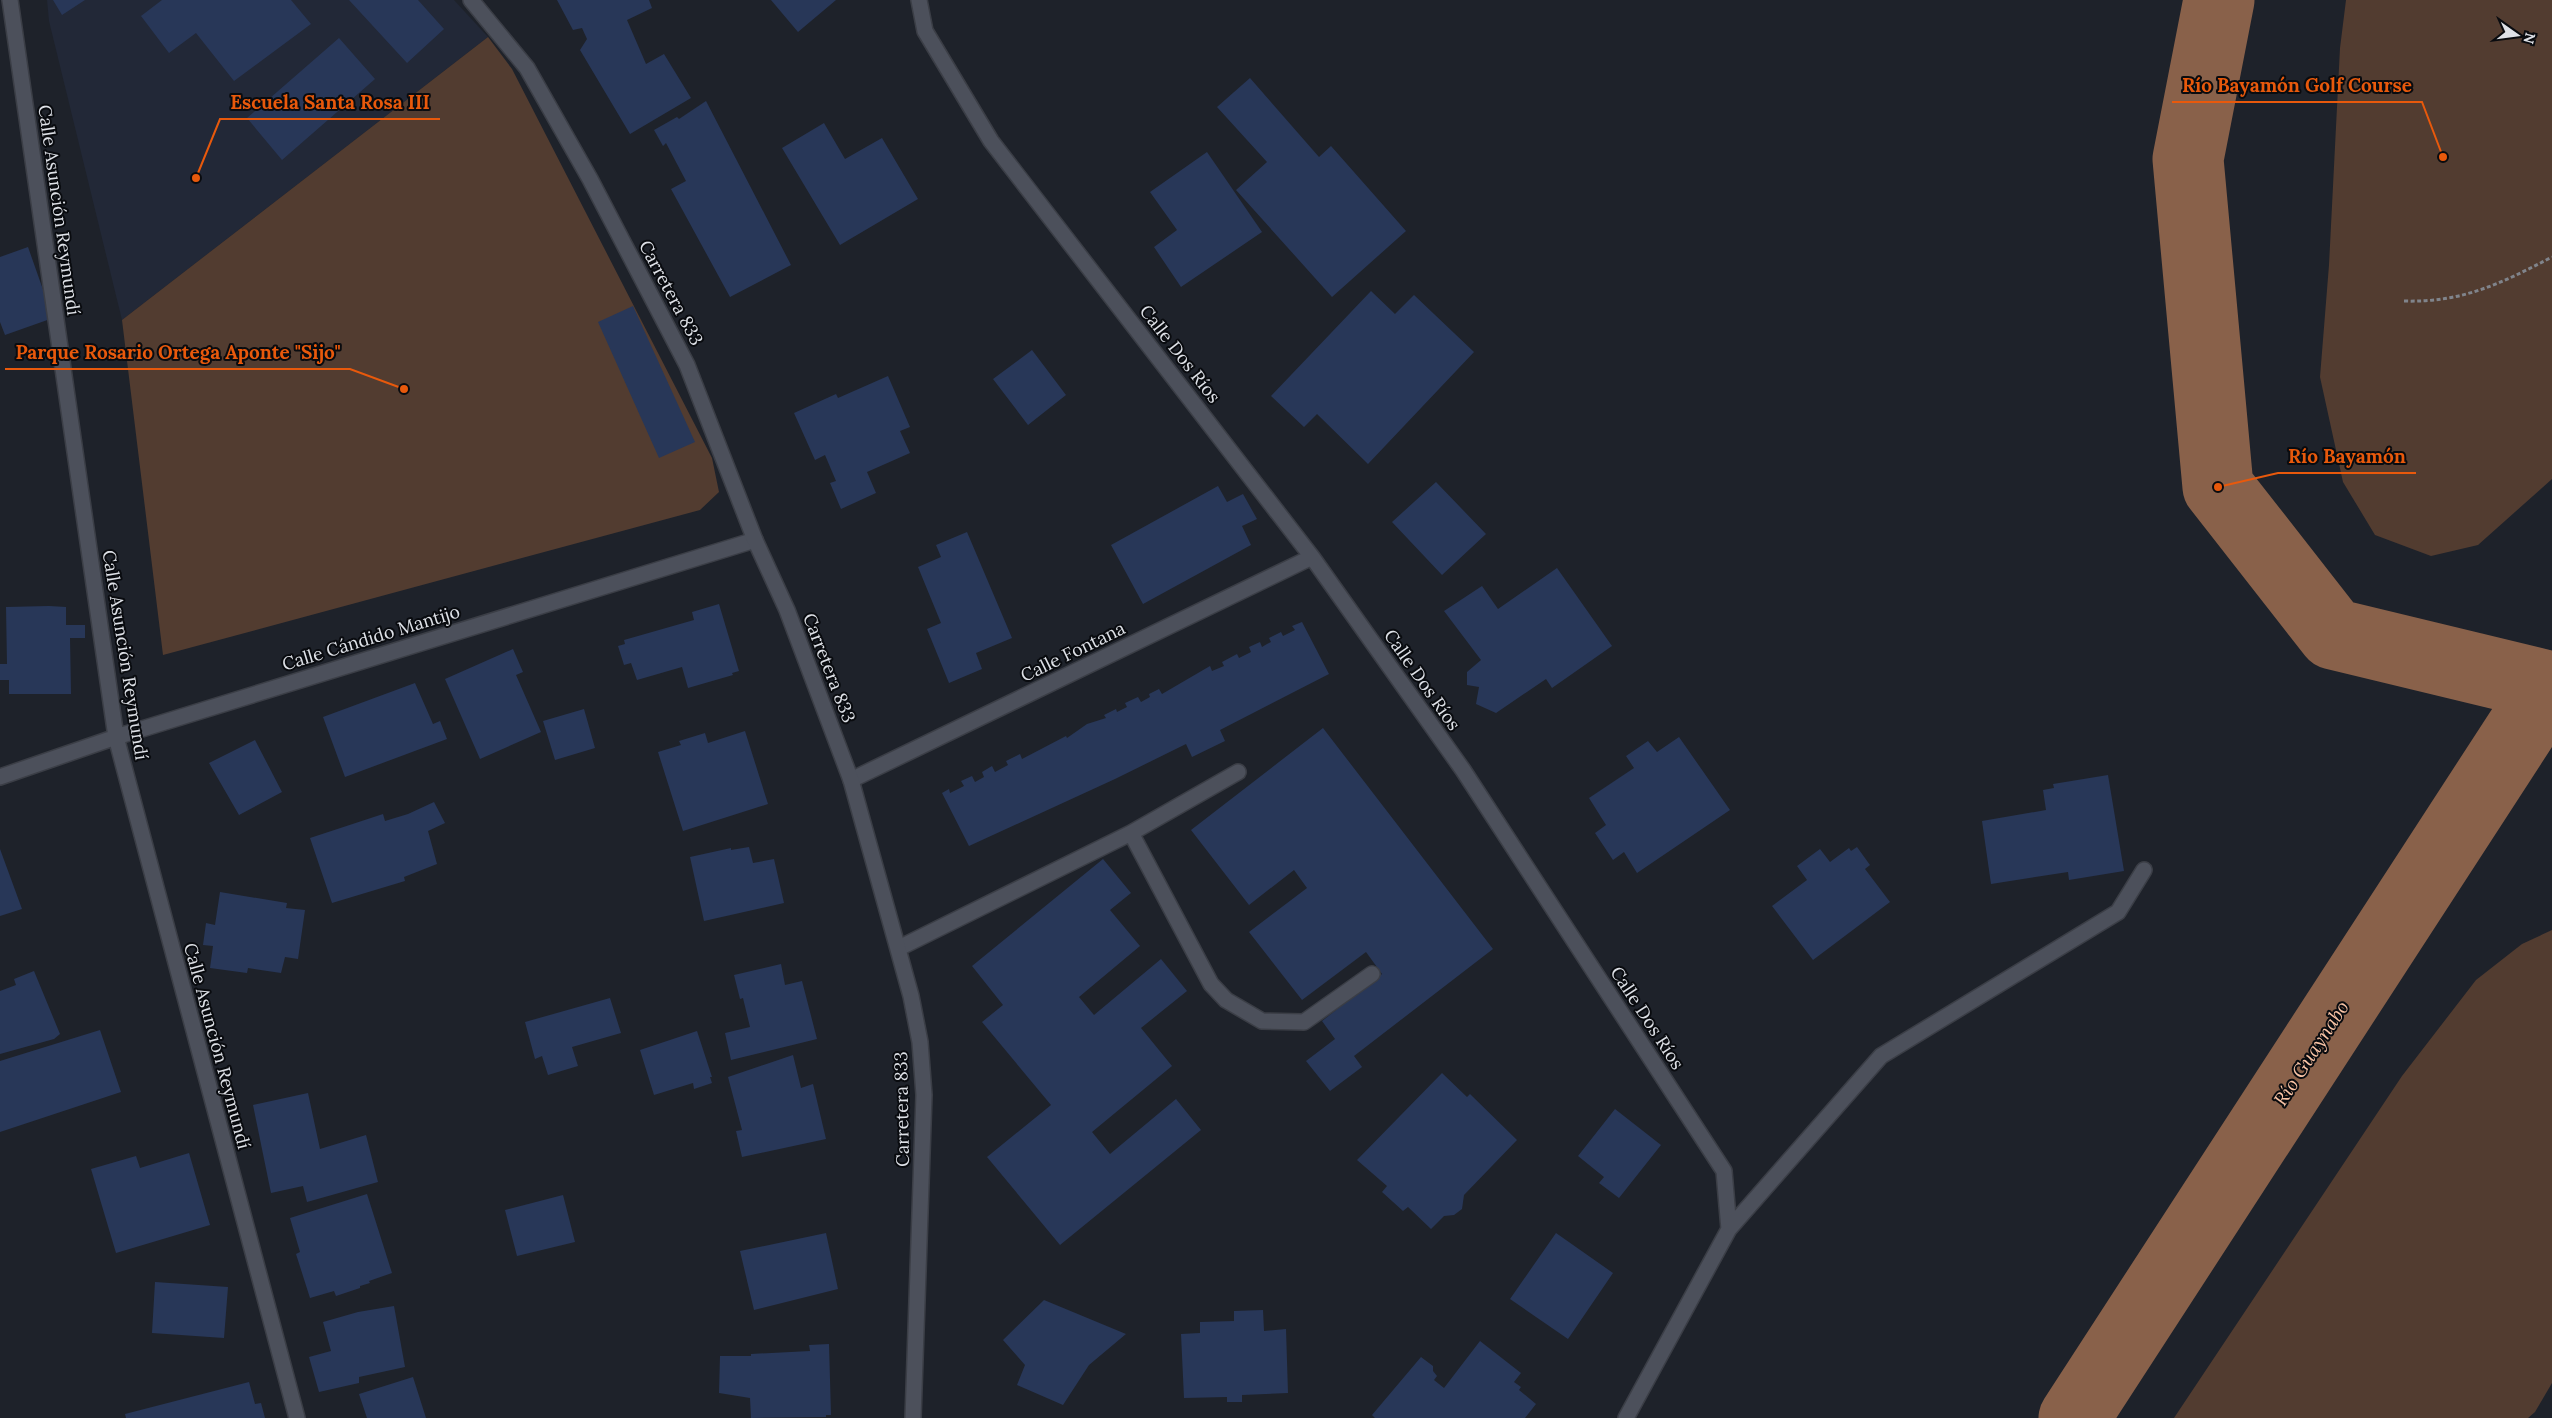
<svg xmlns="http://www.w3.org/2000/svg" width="2552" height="1418" font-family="Lora,serif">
	<rect width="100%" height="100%" fill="#1e222a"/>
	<path fill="#222837" d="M47,0H454L488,37L122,320L49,21Z"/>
	<path fill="#523c30" d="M2346,0H2552V479L2478,545L2431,556L2375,535L2343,482L2320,377L2329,265L2340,48Z
		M488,37L512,69L712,458L719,492L700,510L163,655L122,320Z
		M2552,930V1383L2535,1412L2528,1418H2174L2402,1076L2476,980L2522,944Z"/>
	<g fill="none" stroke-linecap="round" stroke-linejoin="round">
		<path stroke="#89614a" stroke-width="71" d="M2219,0L2188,159L2218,487L2333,634L2552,687
			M2074,1418L2548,688"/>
	</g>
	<path fill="#283758" d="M53,0H85L62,15Z
		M162,0H291L311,24L234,81L196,33L169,53L141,16Z
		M349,0H418L444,29L407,63Z
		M557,0H649L652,8L627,20L646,64L664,54L691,98L630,134L580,50L587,39L582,28L573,30Z
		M771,0H836L798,32Z
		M339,38L375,79L282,160L247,118Z
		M1250,78L1319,157L1331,146L1406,231L1332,297L1236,190L1267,162L1217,107Z
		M706,101L791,265L730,297L671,189L686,181L666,143L663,146L654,130L677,117L679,119Z
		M824,123L845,159L882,138L918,199L840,245L782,148Z
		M1207,152L1262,232L1181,287L1154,247L1177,230L1150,192Z
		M28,247L53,318L5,335L0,322V257Z
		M1371,291L1395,314L1414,295L1474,352L1368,464L1317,414L1304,427L1271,396Z
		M633,306L695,442L659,458L598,322Z
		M1032,350L1066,395L1028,425L993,379Z
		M888,376L910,427L900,431L910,453L867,472L876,493L841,509L830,483L836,481L825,455L815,460L794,413L836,394L838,398Z
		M1436,482L1486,534L1442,575L1392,522Z
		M1218,486L1227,502L1243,494L1257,519L1242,526L1251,545L1143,604L1111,545Z
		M967,532L1012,638L976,653L982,669L949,683L927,629L941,623L918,567L941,557L936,545Z
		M1557,568L1612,646L1552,688L1546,679L1496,713L1476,704L1479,687L1467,685V672L1481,660L1444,611L1482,586L1498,609Z
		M719,604L739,671L732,673L733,675L688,688L682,667L637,680L631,663L624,665L618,646L625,644L624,640L694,620L692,612Z
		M49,606L66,607V625H85V638H70L71,694H9V680H0V664H7L6,607Z
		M1302,622L1329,674L1220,730L1225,741L1192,757L1186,744L1115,779L969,846L942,793L949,789L950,793L964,786L961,781L972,776L975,782L984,777L982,772L992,766L995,772L1008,765L1006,761L1020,754L1022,759L1066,736L1067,738L1087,724L1106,718L1104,715L1116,709L1117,712L1127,707L1125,703L1138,697L1141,702L1150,697L1149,694L1159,689L1162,694L1210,666L1212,671L1224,666L1222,662L1237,654L1239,658L1251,652L1249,647L1260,642L1262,647L1267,644L1271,642L1269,638L1281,632L1283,636L1295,630L1292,626Z
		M513,649L523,672L516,675L541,732L480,759L445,679Z
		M415,683L433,724L440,721L447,739L345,777L323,717Z
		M584,709L595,748L555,760L543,721Z
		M1323,728L1493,949L1354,1056L1362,1067L1330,1091L1306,1061L1335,1039L1322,1021L1382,974L1366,952L1302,1000L1249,932L1307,888L1294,870L1249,905L1191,830Z
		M745,731L768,804L683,831L658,752L681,745L679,741L705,733L708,743Z
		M1679,737L1730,810L1637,873L1624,852L1613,860L1595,833L1606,825L1589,798L1634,768L1626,756L1648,741L1657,752Z
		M255,740L282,792L239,815L209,763Z
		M2108,775L2124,871L2069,880L2068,872L1991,884L1982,821L2046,810L2043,790L2054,788L2053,784Z
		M434,802L445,823L428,831L437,864L404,877L405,881L332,903L310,838L383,814L385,821L408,814Z
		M749,847L753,863L774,859L784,903L704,921L690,857L731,848V850Z
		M1857,847L1870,865L1865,869L1890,902L1813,960L1772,906L1807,880L1797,866L1820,849L1830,862L1849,848L1851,851Z
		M0,849L22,909L0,916Z
		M1103,859L1131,893L1110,910L1140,946L1079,997L1094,1015L1161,959L1187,991L1141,1028L1172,1066L1092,1132L1110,1154L1176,1099L1201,1130L1060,1245L987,1157L1051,1105L982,1022L1003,1005L972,966Z
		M220,892L287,903L286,908L305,910L298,959L285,957L281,973L248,968L247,973L210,968L213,946L203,945L206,923L215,925Z
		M781,964L785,985L802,981L817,1039L731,1060L725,1033L750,1027L743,998L740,999L734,975Z
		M34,971L60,1034L54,1039L0,1054V991L16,985L14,979Z
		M610,998L621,1033L572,1047L578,1066L548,1075L542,1056L535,1059L525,1022Z
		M100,1030L121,1092L0,1132V1061Z
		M697,1031L712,1077H710L712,1083L694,1089L693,1083L654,1095L640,1050Z
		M793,1055L801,1088L813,1084L826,1139L742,1157L736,1131L742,1130L728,1077Z
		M1442,1073L1467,1097L1470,1094L1517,1140L1464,1195L1462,1209L1454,1215L1444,1216L1431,1229L1408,1207L1403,1211L1382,1192L1387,1186L1357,1160Z
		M308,1093L320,1149L366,1135L378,1182L307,1202L303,1186L271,1193L253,1105Z
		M1615,1109L1661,1145L1619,1198L1599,1183L1604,1177L1578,1156Z
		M189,1153L210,1225L116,1253L91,1169L136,1156L140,1168Z
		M367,1194L392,1273L369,1281L370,1283L360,1286V1288L336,1296L334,1291L310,1298L296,1254L300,1252L290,1218Z
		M563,1195L575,1242L517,1256L505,1210Z
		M826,1233L838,1289L754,1310L740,1251Z
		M1556,1233L1613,1273L1568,1339L1510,1299Z
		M155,1282L228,1287L224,1338L152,1333Z
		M1044,1300L1126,1334L1089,1365L1063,1405L1017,1385L1025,1365L1003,1340Z
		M394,1306L405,1367L359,1377V1383L319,1392L309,1357L331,1351L323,1322L358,1312Z
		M1263,1310L1264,1331L1286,1329L1288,1393L1242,1395V1402H1227V1397L1184,1398L1181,1334L1200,1333V1322L1234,1321V1311Z
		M1480,1341L1521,1373L1514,1382L1521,1387L1519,1390L1536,1404L1525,1418H1375L1372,1415L1421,1357L1433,1366V1371L1437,1376L1434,1380L1444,1388Z
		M829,1344L831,1415H826V1417L751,1418L750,1398L719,1393L720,1356H751V1354L810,1351L809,1345Z
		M413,1377L426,1418H367L359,1394Z
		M249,1382L255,1404L261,1403L265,1418H126L125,1414Z"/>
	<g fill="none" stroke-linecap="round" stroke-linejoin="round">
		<g stroke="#3b3e46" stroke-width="18">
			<path id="minor" d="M10,0L116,737L297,1418
				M919,0L925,31L991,141L1312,557L1463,770L1724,1171L1729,1229
				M0,777L116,737L755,540
				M851,780L1312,557
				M1131,833L1211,984L1226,1000L1262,1021L1304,1022L1372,974
				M899,948L1131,833L1238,772
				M1626,1418L1729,1229L1881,1056L2118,912L2144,870"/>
		</g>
		<g stroke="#3b3e46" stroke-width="18">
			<path id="tertiary" d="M471,0L527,68L590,179L687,365L755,540L787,610L851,780L911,996L920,1042L924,1095L913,1418"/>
		</g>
		<path stroke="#80848b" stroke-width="3" stroke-dasharray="4 2.5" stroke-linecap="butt" d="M2404,301C2462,303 2502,283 2552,257"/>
		<use href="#minor" stroke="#4c505b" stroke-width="15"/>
		<use href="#tertiary" stroke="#4c505b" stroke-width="15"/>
	</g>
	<g text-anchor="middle" stroke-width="4" stroke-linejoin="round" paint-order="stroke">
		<g font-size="18" fill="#dee1e7" stroke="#090b0f">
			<text transform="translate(59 210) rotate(82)" y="6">Calle Asunción Reymundí</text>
			<text transform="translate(671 293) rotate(62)" y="6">Carretera 833</text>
			<text transform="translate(1180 354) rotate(52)" y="6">Calle Dos Ríos</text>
			<text transform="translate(371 638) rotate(-17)" y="6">Calle Cándido Mantijo</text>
			<text transform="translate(1073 652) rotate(-26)" y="6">Calle Fontana</text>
			<text transform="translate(125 655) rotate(81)" y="6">Calle Asunción Reymundí</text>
			<text transform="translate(829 668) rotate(69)" y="6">Carretera 833</text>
			<text transform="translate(1422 680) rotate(55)" y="6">Calle Dos Ríos</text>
			<text transform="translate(1647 1018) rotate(57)" y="6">Calle Dos Ríos</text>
			<text transform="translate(217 1046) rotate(75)" y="6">Calle Asunción Reymundí</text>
			<text transform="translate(902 1109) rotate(-91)" y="6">Carretera 833</text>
		</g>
		<g font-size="19" font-style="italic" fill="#fac4a6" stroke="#090b0f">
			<text transform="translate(2311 1053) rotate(-57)" y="7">Río Guaynabo</text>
		</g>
	</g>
	<path fill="none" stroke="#e8590c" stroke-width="2" d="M2443 157L2422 102H2172M196 178L220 119H440M404 389L350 369H5M2218 487L2278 473H2416"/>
	<g fill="#e8590c" stroke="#090b0f" stroke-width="2">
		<circle cx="2443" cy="157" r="5"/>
		<circle cx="196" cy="178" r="5"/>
		<circle cx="404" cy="389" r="5"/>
		<circle cx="2218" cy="487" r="5"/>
	</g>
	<g font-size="19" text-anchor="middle" font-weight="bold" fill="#e8590c" stroke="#090b0f" stroke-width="4" stroke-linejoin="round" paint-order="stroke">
		<text x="2297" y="92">Río Bayamón Golf Course</text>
		<text x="330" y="109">Escuela Santa Rosa III</text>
		<text x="178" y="359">Parque Rosario Ortega Aponte "Sijo"</text>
		<text x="2347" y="463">Río Bayamón</text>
	</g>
	<g transform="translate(2517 35) rotate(104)" stroke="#090b0f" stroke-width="4" paint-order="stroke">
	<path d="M0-4L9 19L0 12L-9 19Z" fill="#dee1e7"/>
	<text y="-8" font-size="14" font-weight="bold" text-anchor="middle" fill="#dee1e7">N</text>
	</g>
</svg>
